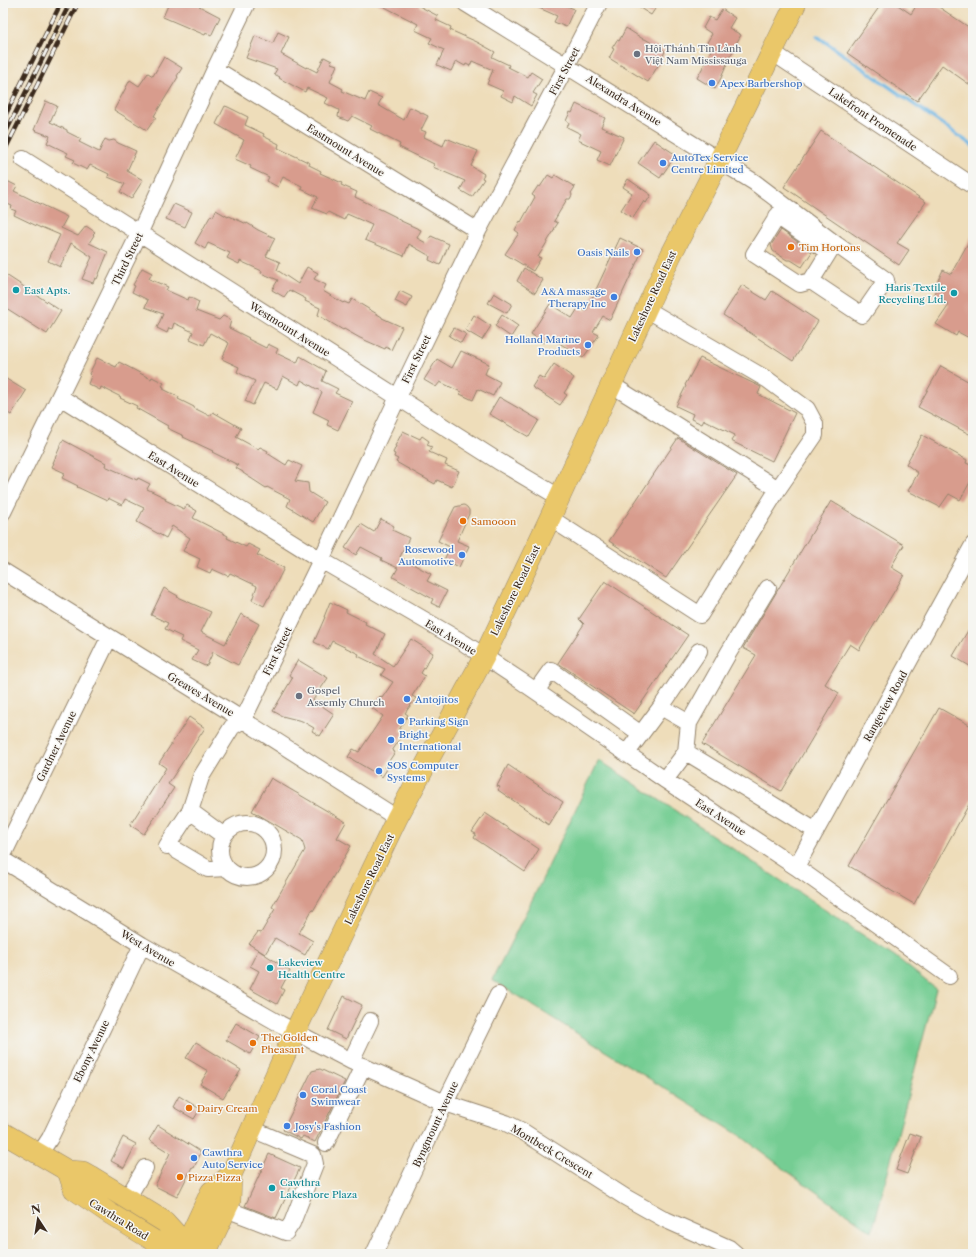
<svg xmlns="http://www.w3.org/2000/svg" width="976" height="1257" font-family="'Libre Caslon Text',serif">
	<rect width="100%" height="100%" fill="#f6f6f2"/>
	<filter id="ink" filterUnits="userSpaceOnUse"><feTurbulence type="fractalNoise" baseFrequency=".025" numOctaves="2"/><feDisplacementMap in="SourceGraphic" scale="8" xChannelSelector="R" yChannelSelector="G"/><feConvolveMatrix kernelMatrix="1 2 1 2 8 2 1 2 1" color-interpolation-filters="sRGB"/></filter>
	<filter id="wash" filterUnits="userSpaceOnUse"><feTurbulence type="fractalNoise" baseFrequency=".012" numOctaves="4" result="noise"/><feDisplacementMap in="SourceGraphic" scale="16" xChannelSelector="R" yChannelSelector="G"/><feGaussianBlur stdDeviation="0.9" result="paint"/><feColorMatrix in="noise" values="0 0 0 0 0 0 0 0 0 0 0 0 0 0 0 0 0 1.4 0 .05"/><feComposite in="paint" operator="in"/></filter>
	<g filter="url(#wash)">
		<rect width="100%" height="100%" fill="#eeddba"/>
		<path fill="#74cd93" stroke="#587c58" d="M599,760L896,957L936,989L872,1232L787,1171L742,1137L492,980L540,884Z"/>
		<g fill="none" stroke-linecap="round" stroke-linejoin="round">
			<path stroke="#6ab4e3" stroke-width="3.5" d="M817,36L973,146"/>
		</g>
		<g id="blocks">
			<path fill="#d89c8d" d="M169,3H201L199,6L220,17L211,36L206,33L205,35L163,17Z
				M377,3H421L419,6L438,16L436,20L451,27L450,30L477,42L495,52L492,57L509,65L508,67L528,77L531,72L542,79L533,93L537,95L531,106L515,96L513,102L501,96L503,91L487,84L493,70L472,61L470,66L466,64L465,66L456,61L451,71L437,65L444,50L429,43L432,38L415,30L418,24Z
				M528,3H560L574,9L566,27L554,22L557,16Z
				M632,3H659L651,15Z
				M882,3H895L911,14L918,3H933L973,30V87L942,65L917,101L847,53Z
				M722,9L735,18L729,28L741,35L733,49L734,50L725,63L727,64L721,78L715,89L697,78L703,67L712,48L706,44L712,34L703,28L709,17L715,20Z
				M626,28L643,39H645L665,51L660,64H659L648,82L609,58L614,49L612,48L617,40L619,41Z
				M278,32L289,37L281,54L306,68L307,67L317,72L324,57L332,61L331,63L337,65L330,82L343,89L342,91L365,101L369,92L382,98L378,105L404,120L410,107L428,116L421,130L426,132L424,137L443,146L446,138L478,151L471,166L484,174L482,178L484,179L472,197L460,190L465,181L433,167L434,164L399,147L400,144L370,129L372,126L352,116L348,121L338,117L339,110L325,103L328,98L307,88L305,92L279,78L280,77L274,74L277,69L246,58L255,36L273,43Z
				M164,57L182,68L177,76L178,77L154,116L156,117L147,130L114,110L130,80L139,86L148,73L153,76Z
				M46,101L57,106L50,122L67,130V132L81,139L79,142L99,152L105,139L109,141L114,140L118,143L136,151L127,171L143,180L131,199L120,192L125,184L108,177L109,174L90,165L87,170L73,163L75,160L66,156L68,153L47,143L50,136L34,130Z
				M576,104L605,118L601,127L624,137L610,166L597,160L601,151L578,140L581,134L567,127L569,123L566,121L570,112L572,113Z
				M225,106L228,107L248,117L245,125L264,134L263,136L279,144L278,148L310,163L309,165L321,171L320,173L342,183L341,185L357,192L355,197L384,211L396,217V218L401,221L421,230L417,238L426,243L431,236L449,244L440,265L429,260L430,256L409,244L404,256L365,240L372,225L347,214L344,220L328,212L327,214L312,208L318,197L301,189L302,186L283,177L278,187L267,181L269,177L250,168L251,166L235,159L244,140L216,124Z
				M821,131L926,202L897,243L909,250L899,265L784,187Z
				M654,140L676,155L660,178L638,163Z
				M548,175L553,178L555,175L575,187L571,193L572,195L570,199H567L554,221L558,223L554,229H555L538,257L541,258L533,271L505,254L519,233L515,230L520,221L521,222L535,197L532,195L538,186L540,187Z
				M3,179L17,186L14,191L67,217L61,228L78,236L86,226L95,232L93,234L94,235L89,243L108,252L97,279L95,278L93,283L82,279L92,257L71,243L60,267L48,261L60,235L41,227V228L14,215L16,211L11,209L12,206L3,202Z
				M628,179L651,195L646,203L644,201L633,218L621,210L632,193L623,187Z
				M174,204L192,212L185,227L166,219Z
				M216,210L228,217L229,216L247,224V223L258,230L275,238L266,256L280,262L277,270L298,284L307,267L318,273L314,279L326,285L323,291L343,303L344,302L349,304L352,299L382,317V318L402,327L391,350L386,347L385,349L360,338L344,329L343,330L318,315L320,308L305,301L306,299L289,290L284,297L272,290L278,280L261,273L262,271L240,261L239,264L227,258L230,253L208,243L205,249L195,243L211,215L213,217Z
				M781,230L812,252L802,267L791,260H787L773,251L771,245Z
				M973,234V340L958,332L956,336L936,324L949,305L934,296L937,289L935,286L943,270L951,274Z
				M620,238L643,249L610,320L603,316L593,332L599,335L583,358L548,336L544,343L531,334L550,304L572,318L579,307L586,311Z
				M142,268L152,273L149,279L168,287L166,290L188,300L189,297L199,302L196,311L219,320L223,316L231,320L229,328L249,338L248,339L266,348L268,344L278,349L276,353L297,363L300,356L326,371L322,381L338,389L335,393L352,401L338,430L327,425L329,420L313,412L322,392L301,380L299,385L283,376L277,389L264,383L253,405L245,401L255,381L237,372L239,367L222,359L229,343L210,333L204,345L190,339L193,332L174,323L172,329L169,328L167,333L157,328L163,314L145,307L148,300L132,292L135,286L133,285Z
				M524,268L543,280L535,293L517,281Z
				M3,273L61,311L47,334L3,306Z
				M742,285L766,300L772,291L818,321L793,361L723,315Z
				M400,291L412,297L407,307L395,301Z
				M494,293L512,304L507,313L488,303Z
				M474,315L491,326L482,340L465,330Z
				M502,315L518,326L511,337L495,326Z
				M454,328L466,334L461,343L449,336Z
				M461,351L489,364L485,374L500,382L493,396L478,389L473,400L460,394L461,392L440,382L436,387L424,380L437,359L452,368Z
				M97,358L116,367L119,362L151,379L152,377L164,383L162,386L164,387L163,389L179,397L178,399L194,407V408L210,416L213,412L241,428L236,437L258,449L260,447L268,451L267,453L286,465L289,460L302,466L295,481L308,483L309,492L325,502L313,522L287,506L290,499L267,487L266,488L243,473V472L236,468L238,465L212,452L213,451L183,437L184,436L167,428L168,426L136,408L137,406L120,398L121,397L101,387L100,390L88,384L91,376L89,374Z
				M700,358L761,387L758,394L795,413L772,461L731,441L735,435L704,420L702,424L691,419L693,414L676,406L686,386L685,385Z
				M554,364L574,378L564,393L567,395L560,405L532,387L539,376L544,379Z
				M941,366L973,384V436L918,407Z
				M3,377L26,391L11,415L3,410Z
				M499,397L539,420L529,437L489,414Z
				M403,431L420,439L422,436L429,441L427,445L432,447L429,452L447,460L445,465L459,471L452,487L437,480L435,484L396,462L398,459L394,457L395,454L393,453L396,446H395Z
				M922,435L967,460L966,463L973,466V477L960,500L949,494L940,507L908,491L918,473L906,464Z
				M678,438L737,475L666,578L609,541Z
				M63,440L106,463L105,466L137,480L138,478L150,484L147,489L166,498L165,500L184,509L187,505L197,511L193,518L228,536L227,538L246,547L248,544L260,550L257,555L284,568L269,598H268L264,606L252,600L257,586L230,573L228,576L212,569L210,573L197,567L200,559L183,551L190,538L172,526L166,538L137,522L144,508L125,499L122,505L108,498L107,501L77,487L78,486L62,478L65,473L52,467L54,463H53Z
				M831,501L904,545L891,567L904,575L859,650L850,644L825,684L839,693L781,791L702,744L756,655L743,648Z
				M464,505L467,507L469,510V514L457,541L469,546L459,567L444,560L450,547L438,541L455,507Z
				M381,519L394,526L392,530L409,538L400,557L431,574L427,581L447,591L439,607L431,603L433,599L393,577L398,568L381,560L382,558L361,547L356,555L345,548L361,524L374,532Z
				M605,581L688,635L634,714L558,663L584,624L579,619Z
				M164,588L178,596L177,597L211,612L201,632L225,644L241,614L259,624L238,665L213,652L207,665H206L205,666L192,660L198,650L180,641L182,637L165,629L168,623L151,615Z
				M330,602L347,610L346,612L366,622L365,624L385,634L375,654L393,666L411,639L433,653L421,673L425,676L412,696L416,698L405,713L408,715L399,730L404,733L392,751L395,752L385,767L387,769L382,777L348,757L353,749L359,752L383,716L372,708L380,696L382,698L393,682L381,675L385,669L358,656L359,654L332,641L328,649L314,642L325,617H324Z
				M973,622V668L953,656Z
				M298,660L328,678L313,700L334,714L320,736L312,731L314,728L302,721L282,716L273,711L293,677L289,675Z
				M939,708L973,727V797L914,904L849,866Z
				M189,717L205,728L168,784L174,788L144,834L130,825L166,768L159,763Z
				M508,765L563,802L549,825L498,790L500,787L497,786Z
				M271,778L346,822L337,838L351,846L313,911L312,910L299,933L313,941L305,955L275,938L265,954L249,944L258,932L261,933L275,909L272,907L305,850L302,840L252,811Z
				M485,813L539,849L525,872L474,838L476,834L472,832Z
				M258,950L290,971L281,988L284,990L277,1004L250,989L259,971L250,966Z
				M344,996L362,1005L346,1039L328,1030Z
				M236,1023L260,1037L250,1054L226,1040Z
				M196,1042L241,1070L223,1098L200,1084L208,1071L186,1058Z
				M320,1069L345,1081L315,1142L303,1136L301,1139L283,1130L312,1071Z
				M179,1096L200,1109L194,1119L173,1107Z
				M158,1125L201,1152L194,1168L192,1167L177,1197L155,1186L170,1153L149,1140Z
				M910,1133L921,1137L907,1174L896,1170Z
				M123,1137L136,1144L124,1168L111,1161Z
				M269,1154L300,1168L276,1218L245,1206Z"/>
		</g>
	</g>
	<g filter="url(#ink)">
		<use href="#blocks" fill-opacity="0" stroke="#94846c" stroke-width="1"/>
		<g fill="none" stroke-linecap="round" stroke-linejoin="round">
			<g stroke="#94846c" stroke-width="18">
				<path id="minor" d="M465,3L754,182L837,245L886,280L862,315L811,281
					M772,52L973,186
					M215,69L478,231
					M23,159L498,461L559,497
					M777,216L829,252L811,281L800,284L754,254L784,206
					M612,385L778,489
					M60,397L321,560L464,643L524,683L665,780L796,867L949,976
					M3,512L139,234L215,69L247,3
					M550,518L700,615L778,489L815,435V424L807,409L768,380L646,309
					M3,571L243,720L397,818
					M536,691L551,670L641,734
					M661,707L689,723L686,752L816,831
					M689,723L729,652L768,588
					M626,754L661,707L699,651
					M665,780L686,752
					M190,811L224,836
					M220 850a27 27 0 1 1 54 0a27 27 0 1 1-54 0Z
					M167,846L190,811L201,777L232,727L243,720L321,560L398,397L478,231L567,65L599,3
					M176,850L208,869L227,868
					M3,855L109,638
					M3,860L142,945L280,1024L351,1061L445,1103L506,1123L522,1131L625,1197L666,1220L729,1248L736,1254
					M796,867L973,545
					M351,1061L370,1021
					M326,1143L363,1066
					M39,1155L50,1138L142,945
					M127,1199L145,1168
					M226,1209L286,1232L292,1223L315,1164L313,1155L252,1129
					M374,1254L445,1103L498,995"/>
			</g>
			<g stroke="#94846c" stroke-width="22">
				<path id="major" d="M3,1133L68,1171L83,1172L90,1176L165,1222L186,1245
					M68,1171L74,1189L109,1213L156,1242L186,1245L192,1248
					M182,1254L211,1192L231,1175
					M205,1254L230,1201L231,1175L295,1032L397,818L484,657L550,518L671,255L719,161L796,3"/>
			</g>
			<use href="#minor" stroke="#fff" stroke-width="16"/>
			<use href="#major" stroke="#eac769" stroke-width="21"/>
			<g stroke="#3b2a1e" stroke-width="4.5">
				<path id="rail" d="M3,120L61,3
					M3,138L70,3
					M3,154L78,3"/>
			</g>
			<use href="#rail" stroke="#f6f6f2" stroke-width="3" stroke-dasharray="9" stroke-linecap="butt"/>
		</g>
	</g>
	<g fill="#6b7280" stroke="#f6f6f2" stroke-width="1.5">
		<circle cx="637" cy="54" r="4"/>
		<circle cx="299" cy="696" r="4"/>
	</g>
	<g fill="#3f7fe0" stroke="#f6f6f2" stroke-width="1.5">
		<circle cx="712" cy="83" r="4"/>
		<circle cx="663" cy="163" r="4"/>
		<circle cx="637" cy="252" r="4"/>
		<circle cx="614" cy="297" r="4"/>
		<circle cx="588" cy="345" r="4"/>
		<circle cx="462" cy="555" r="4"/>
		<circle cx="407" cy="699" r="4"/>
		<circle cx="401" cy="721" r="4"/>
		<circle cx="391" cy="740" r="4"/>
		<circle cx="379" cy="771" r="4"/>
		<circle cx="303" cy="1095" r="4"/>
		<circle cx="287" cy="1126" r="4"/>
		<circle cx="194" cy="1158" r="4"/>
	</g>
	<g fill="#e8710a" stroke="#f6f6f2" stroke-width="1.5">
		<circle cx="791" cy="247" r="4"/>
		<circle cx="463" cy="521" r="4"/>
		<circle cx="253" cy="1043" r="4"/>
		<circle cx="189" cy="1108" r="4"/>
		<circle cx="180" cy="1177" r="4"/>
	</g>
	<g fill="#0f9aa8" stroke="#f6f6f2" stroke-width="1.5">
		<circle cx="16" cy="290" r="4"/>
		<circle cx="954" cy="293" r="4"/>
		<circle cx="270" cy="968" r="4"/>
		<circle cx="272" cy="1188" r="4"/>
	</g>
	<g text-anchor="middle" stroke-width="3" stroke-linejoin="round" paint-order="stroke">
		<g font-size="10" fill="#5b616d" stroke="#f6f6f2" text-anchor="start">
			<text x="645" y="52">Hội Thánh Tin Lành<tspan x="645" dy="12">Việt Nam Mississauga</tspan></text>
			<text x="307" y="694">Gospel<tspan x="307" dy="12">Assemly Church</tspan></text>
		</g>
		<g font-size="10" fill="#3b2a1e" stroke="#f6f6f2">
			<text transform="translate(564 71) rotate(-62)" y="4">First Street</text>
			<text transform="translate(624 100) rotate(32)" y="4">Alexandra Avenue</text>
			<text transform="translate(873 119) rotate(34)" y="4">Lakefront Promenade</text>
			<text transform="translate(346 150) rotate(32)" y="4">Eastmount Avenue</text>
			<text transform="translate(127 259) rotate(-64)" y="4">Third Street</text>
			<text transform="translate(652 296) rotate(-65)" y="4">Lakeshore Road East</text>
			<text transform="translate(290 329) rotate(32)" y="4">Westmount Avenue</text>
			<text transform="translate(416 359) rotate(-64)" y="4">First Street</text>
			<text transform="translate(174 469) rotate(32)" y="4">East Avenue</text>
			<text transform="translate(515 590) rotate(-64)" y="4">Lakeshore Road East</text>
			<text transform="translate(451 637) rotate(31)" y="4">East Avenue</text>
			<text transform="translate(277 651) rotate(-64)" y="4">First Street</text>
			<text transform="translate(201 694) rotate(31)" y="4">Greaves Avenue</text>
			<text transform="translate(885 706) rotate(-61)" y="4">Rangeview Road</text>
			<text transform="translate(56 746) rotate(-64)" y="4">Gardner Avenue</text>
			<text transform="translate(721 817) rotate(33)" y="4">East Avenue</text>
			<text transform="translate(369 879) rotate(-64)" y="4">Lakeshore Road East</text>
			<text transform="translate(148 948) rotate(31)" y="4">West Avenue</text>
			<text transform="translate(91 1051) rotate(-64)" y="4">Ebony Avenue</text>
			<text transform="translate(435 1124) rotate(-65)" y="4">Byngmount Avenue</text>
			<text transform="translate(552 1151) rotate(31)" y="4">Montbeck Crescent</text>
			<text transform="translate(119 1219) rotate(32)" y="4">Cawthra Road</text>
		</g>
		<g font-size="10" fill="#366cbe" stroke="#f6f6f2" text-anchor="start">
			<text x="720" y="87">Apex Barbershop</text>
			<text x="671" y="161">AutoTex Service<tspan x="671" dy="12">Centre Limited</tspan></text>
			<text x="629" y="256" text-anchor="end">Oasis Nails</text>
			<text x="606" y="295" text-anchor="end">A&amp;A massage<tspan x="606" dy="12">Therapy Inc</tspan></text>
			<text x="580" y="343" text-anchor="end">Holland Marine<tspan x="580" dy="12">Products</tspan></text>
			<text x="454" y="553" text-anchor="end">Rosewood<tspan x="454" dy="12">Automotive</tspan></text>
			<text x="415" y="703">Antojitos</text>
			<text x="409" y="725">Parking Sign</text>
			<text x="399" y="738">Bright<tspan x="399" dy="12">International</tspan></text>
			<text x="387" y="769">SOS Computer<tspan x="387" dy="12">Systems</tspan></text>
			<text x="311" y="1093">Coral Coast<tspan x="311" dy="12">Swimwear</tspan></text>
			<text x="295" y="1130">Josy's Fashion</text>
			<text x="202" y="1156">Cawthra<tspan x="202" dy="12">Auto Service</tspan></text>
		</g>
		<g font-size="10" fill="#c56008" stroke="#f6f6f2" text-anchor="start">
			<text x="799" y="251">Tim Hortons</text>
			<text x="471" y="525">Samooon</text>
			<text x="261" y="1041">The Golden<tspan x="261" dy="12">Pheasant</tspan></text>
			<text x="197" y="1112">Dairy Cream</text>
			<text x="188" y="1181">Pizza Pizza</text>
		</g>
		<g font-size="10" fill="#0d838f" stroke="#f6f6f2" text-anchor="start">
			<text x="946" y="291" text-anchor="end">Haris Textile<tspan x="946" dy="12">Recycling Ltd.</tspan></text>
			<text x="24" y="294">East Apts.</text>
			<text x="278" y="966">Lakeview<tspan x="278" dy="12">Health Centre</tspan></text>
			<text x="280" y="1186">Cawthra<tspan x="280" dy="12">Lakeshore Plaza</tspan></text>
		</g>
	</g>
	<rect width="976" height="1257" fill="none" stroke="#f6f6f2" stroke-width="16"/>
	<g transform="translate(38 1219) rotate(348)" stroke="#f6f6f2" stroke-width="3" paint-order="stroke">
	<path d="M0-3L7 15L0 10L-7 15Z" fill="#3b2a1e"/>
	<text y="-6" font-size="11" font-weight="bold" text-anchor="middle" fill="#3b2a1e">N</text>
	</g>
</svg>
